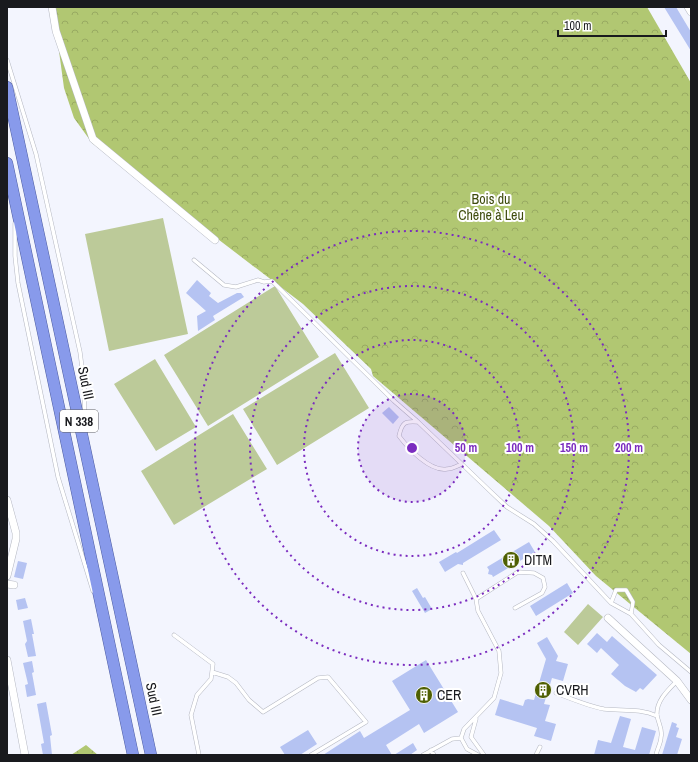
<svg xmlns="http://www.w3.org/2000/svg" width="698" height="762" font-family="'Archivo Narrow',sans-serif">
	<defs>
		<pattern id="forest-crowns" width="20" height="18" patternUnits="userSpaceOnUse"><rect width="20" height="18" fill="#b1c772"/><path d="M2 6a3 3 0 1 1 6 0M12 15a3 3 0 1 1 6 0" fill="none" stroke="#98aa62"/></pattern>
	</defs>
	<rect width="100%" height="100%" fill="#f3f5fe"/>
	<path fill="url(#forest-crowns)" d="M53,7H647L691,83V654L596,576L549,526L373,376L371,369L303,304L92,143L74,118L64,88Z
		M86,745L98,755H71Z"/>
	<path fill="#bcca99" d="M163,218L188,334L109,351L85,234Z
		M275,286L319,357L208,426L164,355Z
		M335,353L369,408L277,465L243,409Z
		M155,359L196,427L156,451L114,384Z
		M233,414L267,469L174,525L141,471Z
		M588,604L603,617L578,645L564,632Z"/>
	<path fill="#b5c3f2" d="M664,7H676L691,32V51Z
		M197,280L211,293L209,296L218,303L237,293H241L244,297L213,316L215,320L198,331L197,316L206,311L186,293Z
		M389,407L399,417L393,424L382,413Z
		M494,530L501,540L463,563V565L458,564L445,572L439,562L456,552L457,553Z
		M529,542L535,552L493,577L492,575L488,574L489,570L487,567Z
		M18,561L27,563L23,579L14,577Z
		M567,583L573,593L536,616L530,606Z
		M417,588L423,598L425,597L432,609L425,613L412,591Z
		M25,598L28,608L18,610L16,600Z
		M31,619L34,634H32L36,656L28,657L25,644L27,641L23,621Z
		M597,633L607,642L612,636L657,675L643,690L640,688L636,692L625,686L611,674L619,665L601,648L597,653L587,644Z
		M547,637L558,656L556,661L568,664L563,681L552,678L544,704L550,705L545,721L556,724L551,741L534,736L537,728L495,715L500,699L523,706L525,700L528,699L534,700L546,659L537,643Z
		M426,660L458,712L424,733L419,724L386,745L392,755H323L360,731L364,738L410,710L392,681Z
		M32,661L34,672L32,673L36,695L27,697L25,685L28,684L23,663Z
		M46,702L52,735L50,736L52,755H43L41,744L44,743L37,704Z
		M620,716L631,719L623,747L635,750L642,727L656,731L649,755H594L598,740L611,743Z
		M672,722L677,724L676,727L679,728L676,737L682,739L677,755H662Z
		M308,730L317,744L300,755H285L280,747Z
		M413,743L417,750L410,755H394Z"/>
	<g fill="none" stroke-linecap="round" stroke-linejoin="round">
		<g stroke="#b5b8c2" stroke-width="4.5">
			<path id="service" d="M7,60L36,154L80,352L84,383L85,427
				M15,223V256L18,283L58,477L93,591
				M194,260L224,285L236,287L258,280L264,282L272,281L394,401L417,421L490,491L507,507L534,524L553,541L611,603L631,614L659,645L691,672
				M418,422C405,421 402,422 399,436C408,448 430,472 447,469C452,469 457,466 462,464
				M463,573L476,599L478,611L499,651L501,673L494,698L464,729L461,738L467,749L478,755
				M476,599L518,572L534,573L543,578L545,587L542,593L515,608
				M611,603L616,590H626L633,602L631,614
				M174,635L213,664L211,679L197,695L191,715L199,755
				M212,672L228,677L236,683L249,700L263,712L318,678L328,677L366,722L311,755
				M556,693C569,698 591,707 604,709C622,711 640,708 657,716
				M476,719L471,737L484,755
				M431,750L434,755
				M423,755L452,739L461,738
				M536,755L540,747
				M656,755C657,749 661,743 661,737C663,729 658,723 657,715C656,701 668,690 677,681"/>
		</g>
		<g stroke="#b5b8c2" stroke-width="8">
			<path id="minor" d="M52,7L56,31L93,139L215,240
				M688,7L691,12
				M7,500L16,533V539L7,576
				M7,584L14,585
				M608,618L677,681L691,700
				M7,660L25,755"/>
		</g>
		<g stroke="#4e5da0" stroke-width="12">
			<path id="trunk" d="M7,87L151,755
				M7,163L133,755"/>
		</g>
		<use href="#service" stroke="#fff" stroke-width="3.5"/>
		<use href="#minor" stroke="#fff" stroke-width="7"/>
		<use href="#trunk" stroke="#889aeb" stroke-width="11"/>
	</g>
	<circle cx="412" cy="448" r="54" fill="#7b2cbf" fill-opacity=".12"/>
	<g fill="none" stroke="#7b2cbf" stroke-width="2" stroke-dasharray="2 4">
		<circle cx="412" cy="448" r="54"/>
		<circle cx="412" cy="448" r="108"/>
		<circle cx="412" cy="448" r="162"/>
		<circle cx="412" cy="448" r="217"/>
	</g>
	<defs>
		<g id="building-disc" transform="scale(0.9)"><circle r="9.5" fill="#4e5f02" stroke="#fff"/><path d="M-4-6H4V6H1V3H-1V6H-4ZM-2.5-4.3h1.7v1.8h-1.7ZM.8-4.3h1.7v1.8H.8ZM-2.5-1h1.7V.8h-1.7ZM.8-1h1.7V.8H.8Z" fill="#fff"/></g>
	</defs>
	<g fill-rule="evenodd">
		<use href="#building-disc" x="511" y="560"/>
		<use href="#building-disc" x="543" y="690"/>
		<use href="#building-disc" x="424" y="695"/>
	</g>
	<g text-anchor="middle" stroke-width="4" stroke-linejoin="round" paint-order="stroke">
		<rect fill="#fff" stroke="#5e5f62" stroke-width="1" x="60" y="410" width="38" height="22" rx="3"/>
		<g font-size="13" font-weight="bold" fill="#191a1e">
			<text x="79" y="426">N 338</text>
		</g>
		<g font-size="14" fill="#3f4c0d" stroke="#fff">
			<text x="491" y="204">Bois du<tspan x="491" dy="16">Chêne à Leu</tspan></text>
		</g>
		<g font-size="14" fill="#191a1e" stroke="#fff">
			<text transform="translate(86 383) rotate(78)" y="5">Sud III</text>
			<text transform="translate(154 699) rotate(78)" y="5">Sud III</text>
		</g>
		<g font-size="14" fill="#191a1e" stroke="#fff" text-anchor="start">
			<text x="524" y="565">DITM</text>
			<text x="556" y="695">CVRH</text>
			<text x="437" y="700">CER</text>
		</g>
	</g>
	<circle cx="412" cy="448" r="6" fill="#7b2cbf" stroke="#fff" stroke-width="2"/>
	<g font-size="12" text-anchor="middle" font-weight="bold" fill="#7b2cbf" stroke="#fff" stroke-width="4" stroke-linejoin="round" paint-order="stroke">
		<text x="466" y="452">50 m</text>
		<text x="520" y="452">100 m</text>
		<text x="574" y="452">150 m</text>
		<text x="629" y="452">200 m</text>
	</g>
	<rect width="698" height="762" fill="none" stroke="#191a1e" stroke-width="16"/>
	<path d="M558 30v6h108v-6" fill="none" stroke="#191a1e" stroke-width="2"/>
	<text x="564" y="30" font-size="12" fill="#191a1e" stroke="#ffffff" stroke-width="3" paint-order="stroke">100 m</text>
</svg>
